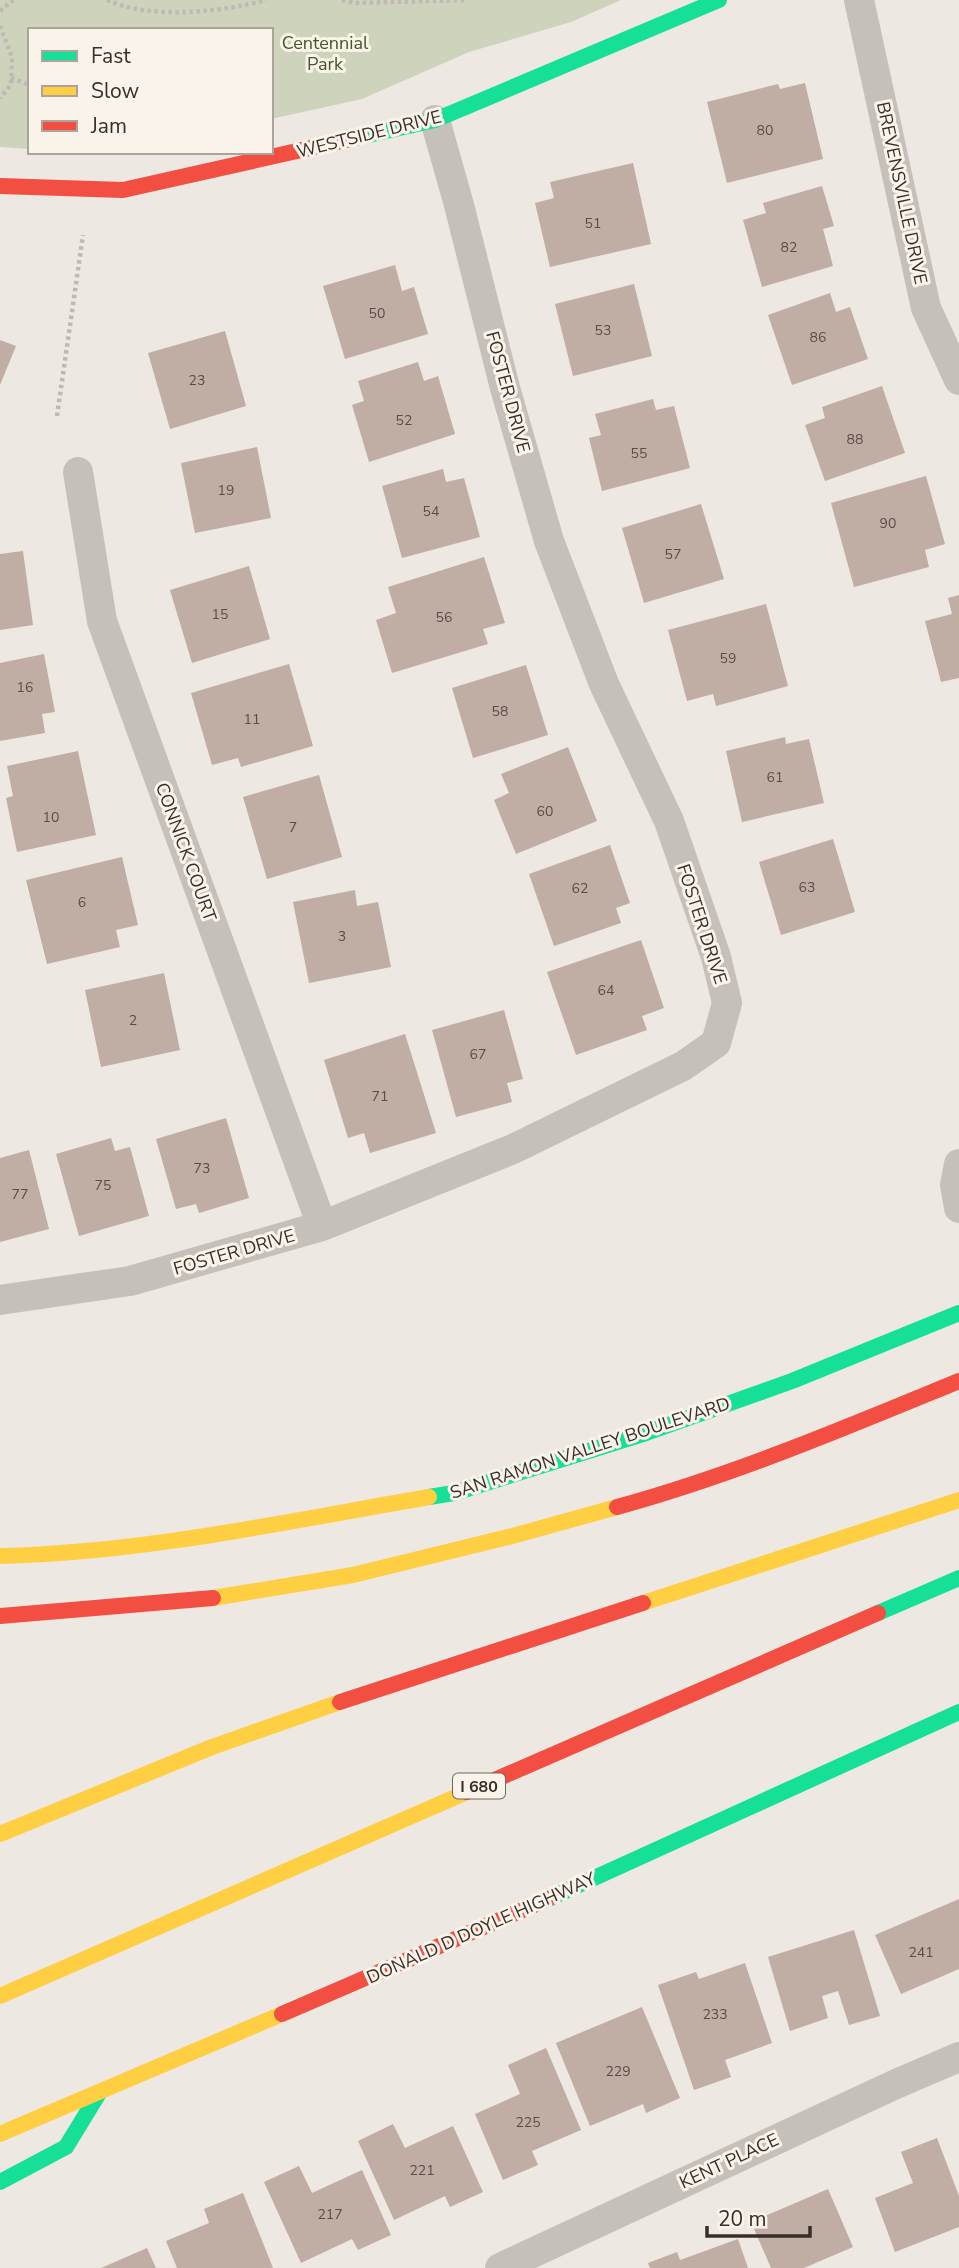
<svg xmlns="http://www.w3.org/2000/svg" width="959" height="2268" font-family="'Nunito Sans',sans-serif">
	<rect width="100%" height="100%" fill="#ede8e2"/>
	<path fill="#ced3bc" d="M0,0H621L571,22L469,52L362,99L271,119V30H30V149L0,147Z"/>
	<path fill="#c0ada4" d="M805,83L823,159L727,183L707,102L778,84L780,89Z
		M633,163L651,244L550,267L535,203L554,198L550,182Z
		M822,186L834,226L823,229L833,266L762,287L743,220L766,213L763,203Z
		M395,265L402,291L414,287L428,334L345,359L323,286Z
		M634,284L652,356L573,376L555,304Z
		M830,293L836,312L850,307L868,359L792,385L768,315Z
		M225,331L246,406L170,429L148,353Z
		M0,340L16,346L0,385Z
		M418,362L424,381L438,376L455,434L369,462L352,405L364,401L358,381Z
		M882,386L905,453L825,481L805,425L825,418L822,407Z
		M653,399L656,410L674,406L690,468L602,491L589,438L601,435L595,414Z
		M257,447L271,518L195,533L181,463Z
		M443,469L446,482L464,478L480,537L402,558L382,486Z
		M926,476L945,544L925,550L929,567L854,587L831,503Z
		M701,504L724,579L644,603L622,528Z
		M23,551L33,625L0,630V554Z
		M484,557L505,623L483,629L488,644L392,673L376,620L396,613L388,587Z
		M249,566L270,639L192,663L170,590Z
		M959,595V678L941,682L925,621L952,614L948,598Z
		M766,604L788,686L716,706L713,694L687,701L668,630Z
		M44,654L55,712L42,714L45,733L0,741V663Z
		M289,664L313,746L241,767L238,758L212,765L191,693Z
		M526,665L548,735L473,758L452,688Z
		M785,737L786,744L809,739L824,803L742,822L726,751Z
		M568,747L597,821L516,854L494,800L509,793L501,774Z
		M78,751L96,835L17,852L6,798L13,796L7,766Z
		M319,775L342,857L267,879L243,797Z
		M833,839L855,912L781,935L759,862Z
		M610,845L630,903L616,908L621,923L554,946L529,874Z
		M122,857L138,925L116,930L120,947L47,964L26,880Z
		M355,890L357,906L378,902L391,967L309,983L293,902Z
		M641,940L664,1008L642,1016L647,1030L576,1055L547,972Z
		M164,973L180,1050L101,1067L85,990Z
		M504,1010L523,1079L507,1083L512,1102L456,1117L432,1030Z
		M405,1034L436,1133L370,1153L364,1133L348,1138L324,1060Z
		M226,1118L249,1198L199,1213L196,1204L176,1209L156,1139Z
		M111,1138L115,1151L130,1147L149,1216L79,1236L56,1154Z
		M29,1150L49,1229L0,1242V1158Z
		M959,1899V1969L901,1994L875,1935Z
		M854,1930L880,2016L849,2025L838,1991L822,1996L828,2018L790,2031L768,1957Z
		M745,1963L772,2043L725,2060L731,2077L694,2090L658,1985L696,1972L699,1979Z
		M642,2007L680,2098L646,2113L643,2104L590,2126L556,2043Z
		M546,2048L581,2130L532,2151L538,2165L503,2180L475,2114L520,2094L508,2065Z
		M393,2124L405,2148L453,2126L483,2192L450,2207L445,2196L394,2220L358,2141Z
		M937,2138L959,2196V2227L895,2252L875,2198L913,2183L901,2152Z
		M299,2166L312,2193L362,2170L391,2235L358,2250L352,2239L301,2263L264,2182Z
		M828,2189L853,2247L804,2268H771L751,2222Z
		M243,2193L273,2268H177L166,2241L209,2223L204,2209Z
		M738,2239L748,2268H650L648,2263L677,2252L680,2260Z
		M147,2248L156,2268H101Z"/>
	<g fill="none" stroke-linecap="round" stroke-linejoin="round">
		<path stroke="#bfb9b3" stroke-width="4.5" stroke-dasharray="3.5 3.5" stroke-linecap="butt" d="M107,0C150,20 222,12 266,0
			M342,0L356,3L467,0
			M0,11L13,0
			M0,26L12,57L11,85L0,98
			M11,78L30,85
			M57,416L83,235"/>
		<path stroke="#c6c0ba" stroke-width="30" d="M859,0L926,308L959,380
			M78,472L102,621L322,1226
			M959,1164L955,1185L959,1208
			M0,1300L130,1281L322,1226L513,1149L683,1066L716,1043L727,1003L716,957L669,821L604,684L549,541L505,388L459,205L435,120
			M500,2268L896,2084L959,2057"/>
		<path stroke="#16e098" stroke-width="16" d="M355,138L435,120L719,0
			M429,1497L454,1493L646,1433L792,1381L959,1313
			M878,1613L959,1578
			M548,1899L959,1712
			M0,2182L66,2147L99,2093"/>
		<path stroke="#ffcf43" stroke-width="16" d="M0,1556C142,1553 289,1521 429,1497
			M213,1598L353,1575L516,1535L617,1507
			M643,1603L959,1500
			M0,1834L212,1747L340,1702
			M0,1996L467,1792
			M0,2134L282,2014"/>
		<path stroke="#f24e42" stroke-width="16" d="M0,186L123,190L355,138
			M617,1507C734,1475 847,1427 959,1381
			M0,1616L213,1598
			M340,1702L643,1603
			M467,1792L878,1613
			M282,2014L548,1899"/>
	</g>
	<g text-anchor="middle" stroke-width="6" stroke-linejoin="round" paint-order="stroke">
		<g font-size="14" fill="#594e47">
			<text x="765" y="135">80</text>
			<text x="593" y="228">51</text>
			<text x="789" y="252">82</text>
			<text x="377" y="318">50</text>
			<text x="603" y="335">53</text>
			<text x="818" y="342">86</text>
			<text x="197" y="385">23</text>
			<text x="404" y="425">52</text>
			<text x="855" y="444">88</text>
			<text x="639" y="458">55</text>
			<text x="226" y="495">19</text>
			<text x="431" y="516">54</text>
			<text x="888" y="528">90</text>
			<text x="673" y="559">57</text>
			<text x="220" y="619">15</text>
			<text x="444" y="622">56</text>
			<text x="728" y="663">59</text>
			<text x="25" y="692">16</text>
			<text x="500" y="716">58</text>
			<text x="252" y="724">11</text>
			<text x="775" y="782">61</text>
			<text x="545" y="816">60</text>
			<text x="51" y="822">10</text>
			<text x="293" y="832">7</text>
			<text x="807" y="892">63</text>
			<text x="580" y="893">62</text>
			<text x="82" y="907">6</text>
			<text x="342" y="941">3</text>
			<text x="606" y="995">64</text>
			<text x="133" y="1025">2</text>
			<text x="478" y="1059">67</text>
			<text x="380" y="1101">71</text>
			<text x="202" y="1173">73</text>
			<text x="103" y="1190">75</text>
			<text x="20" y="1199">77</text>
			<text x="921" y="1957">241</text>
			<text x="715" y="2019">233</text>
			<text x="618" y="2076">229</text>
			<text x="528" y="2127">225</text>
			<text x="422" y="2175">221</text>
			<text x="330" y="2219">217</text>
		</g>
		<rect fill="#faf3e9" stroke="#726962" stroke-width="2" x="453" y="1773.5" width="52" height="25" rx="5"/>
		<g font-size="16" font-weight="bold" fill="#372e28">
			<text x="479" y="1792">I 680</text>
		</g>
		<g font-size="18" fill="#45552c" stroke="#faf3e9">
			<text x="325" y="49">Centennial<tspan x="325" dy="21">Park</tspan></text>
		</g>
		<g font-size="18" fill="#372e28" stroke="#faf3e9">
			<text transform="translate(369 134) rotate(-14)" y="6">WESTSIDE DRIVE</text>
			<text transform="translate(902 193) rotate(78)" y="6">BREVENSVILLE DRIVE</text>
			<text transform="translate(508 392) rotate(75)" y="6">FOSTER DRIVE</text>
			<text transform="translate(186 852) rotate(70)" y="6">CONNICK COURT</text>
			<text transform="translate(702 924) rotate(72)" y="6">FOSTER DRIVE</text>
			<text transform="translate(234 1252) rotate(-16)" y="6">FOSTER DRIVE</text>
			<text transform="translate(590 1448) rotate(-18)" y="6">SAN RAMON VALLEY BOULEVARD</text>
			<text transform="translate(481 1928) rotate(-24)" y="6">DONALD D DOYLE HIGHWAY</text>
			<text transform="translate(729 2161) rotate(-25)" y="6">KENT PLACE</text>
		</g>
	</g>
	<rect x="28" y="28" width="245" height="126" fill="#faf3e9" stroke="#aca49c" stroke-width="2"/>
	<rect x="42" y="51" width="35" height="10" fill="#16e098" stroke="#aca49c" stroke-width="2"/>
	<text x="91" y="63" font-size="21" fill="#372e28">Fast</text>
	<rect x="42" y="86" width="35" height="10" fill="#ffcf43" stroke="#aca49c" stroke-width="2"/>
	<text x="91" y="98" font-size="21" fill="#372e28">Slow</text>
	<rect x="42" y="121" width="35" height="10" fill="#f24e42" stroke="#aca49c" stroke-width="2"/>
	<text x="91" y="133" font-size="21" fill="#372e28">Jam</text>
	<path d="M707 2226v10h103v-10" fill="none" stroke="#372e28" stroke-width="3.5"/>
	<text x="718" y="2226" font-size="21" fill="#372e28" stroke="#faf3e9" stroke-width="5" paint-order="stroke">20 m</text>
</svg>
